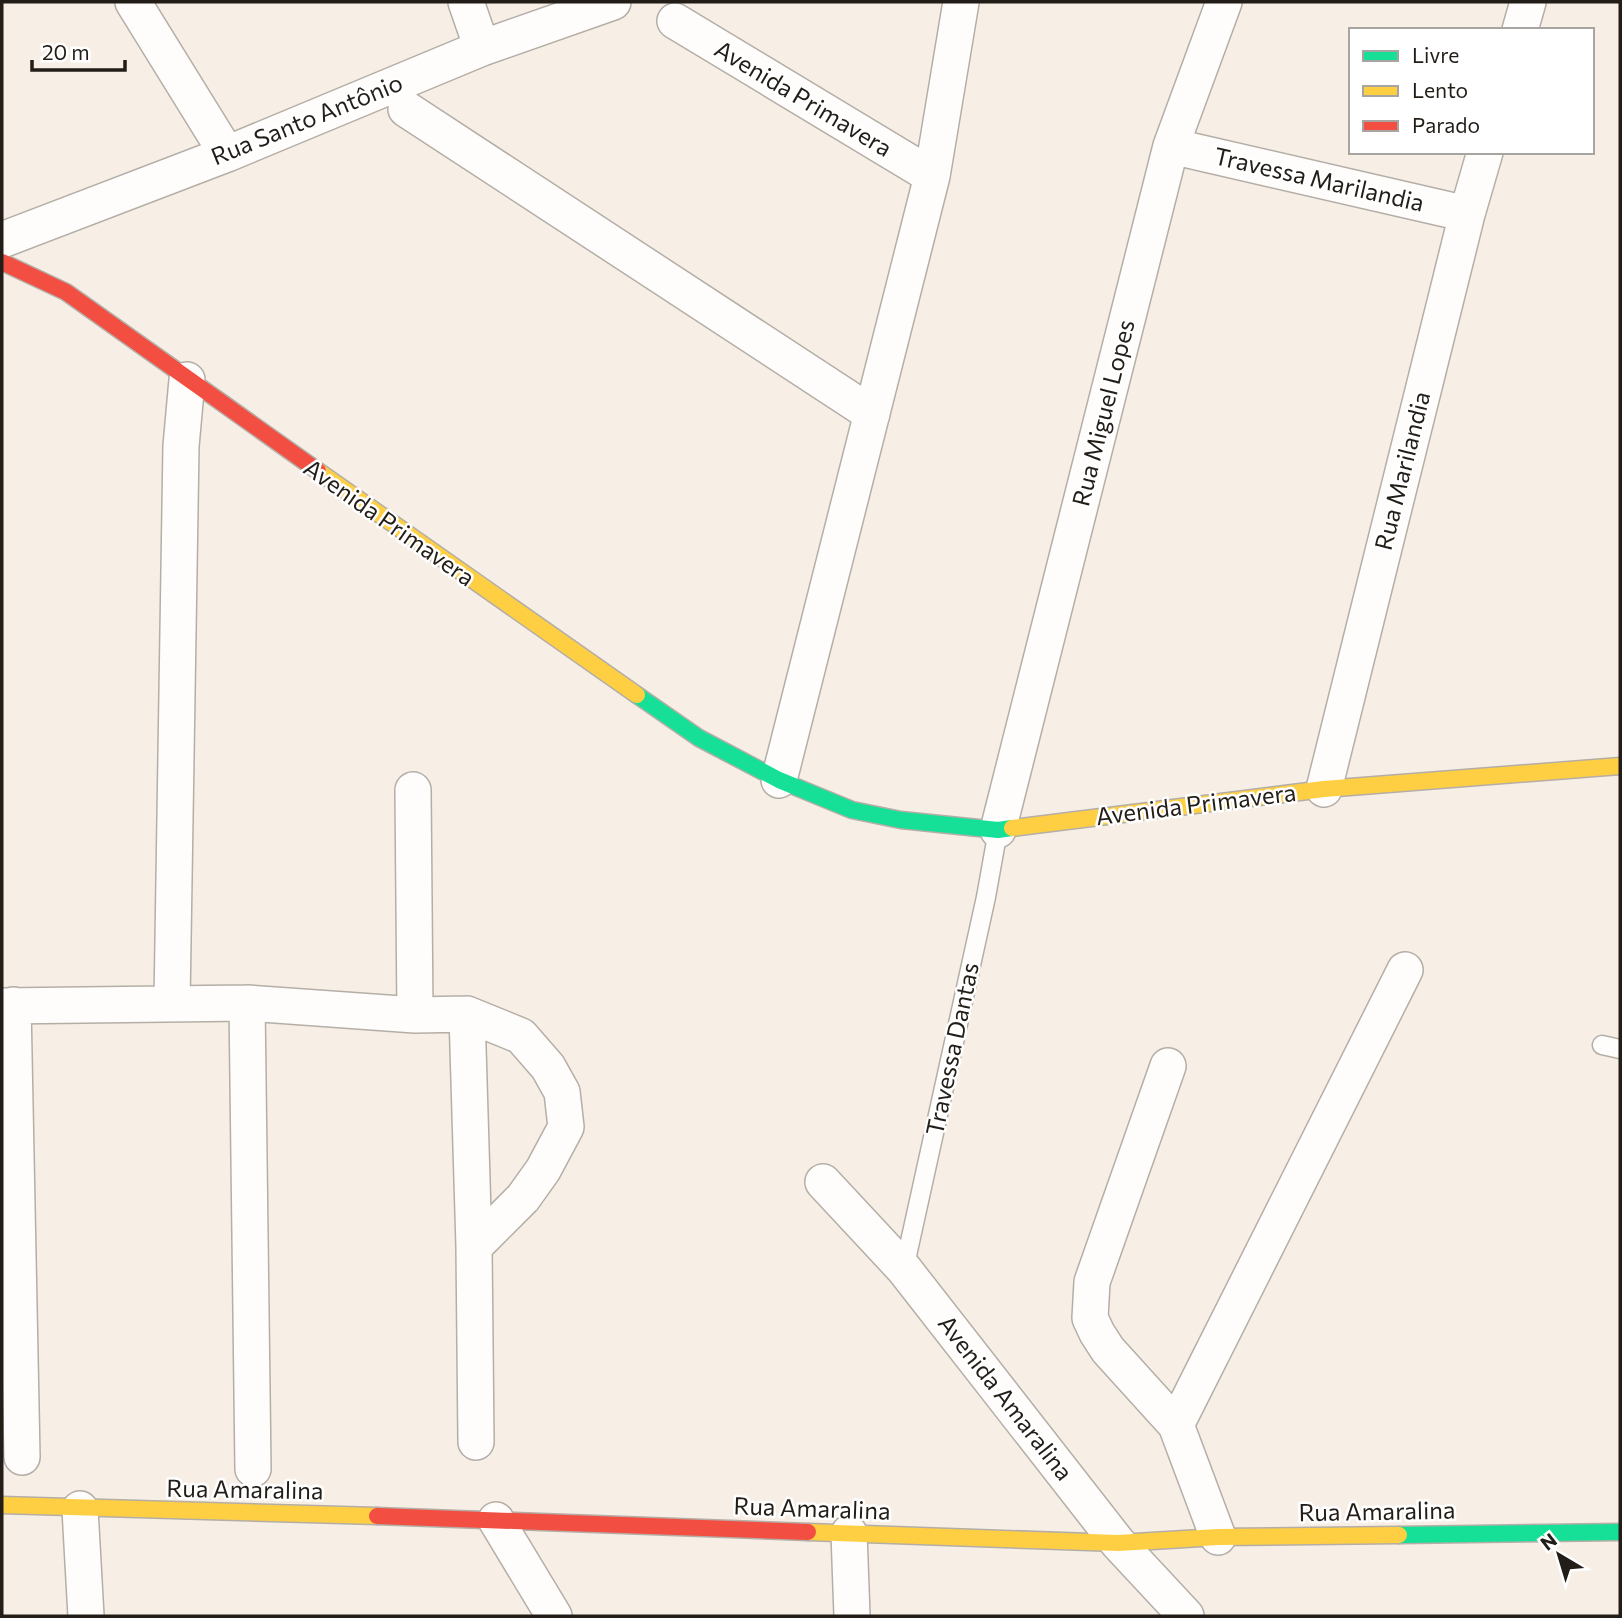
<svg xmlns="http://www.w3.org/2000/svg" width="1622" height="1618" font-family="Commissioner,sans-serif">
	<rect width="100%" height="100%" fill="#f7efe6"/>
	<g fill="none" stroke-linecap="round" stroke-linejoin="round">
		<g stroke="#b4aea7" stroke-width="21">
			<path id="lane" d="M1602,1045L1620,1049
				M904,1269L986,897L998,830"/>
		</g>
		<g stroke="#b4aea7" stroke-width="38">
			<path id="street" d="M133,2L227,154
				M466,2L482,48
				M675,21L932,176
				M1520,30L1528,2
				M406,109L872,414
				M1171,146L1467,214
				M2,240L227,154L482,48L613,2
				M779,780L932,176L961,2
				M1324,789L1467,214L1485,152
				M413,790L415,1015
				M998,830L1171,146L1224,2
				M172,1003L181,446L187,380
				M247,1003L253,1469
				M13,1005L22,1457
				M2,1006L247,1003L415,1015L467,1014L521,1036L548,1067L562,1092L566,1127L543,1170L523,1198L474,1247
				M467,1014L474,1247L476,1442
				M1168,1066L1092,1282L1090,1318L1097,1333L1108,1350L1176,1425L1218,1537
				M823,1182L904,1269L1118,1543L1186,1616
				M1176,1425L1405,970
				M80,1509L86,1616
				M496,1520L554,1616
				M849,1533L852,1616"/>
		</g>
		<g stroke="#b4aea7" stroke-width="19">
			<path id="fast" d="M637,695L699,738L779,780L852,810L901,820L998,830L1012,828
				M1399,1535L1620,1532"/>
		</g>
		<g stroke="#b4aea7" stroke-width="19">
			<path id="slow" d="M318,471L637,695
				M1012,828L1324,789L1620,766
				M2,1505L377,1516
				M808,1532L1118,1543L1218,1537L1399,1535"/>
		</g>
		<g stroke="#b4aea7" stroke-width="19">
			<path id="jam" d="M2,262L66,292L318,471
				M377,1516L808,1532"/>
		</g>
		<use href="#lane" stroke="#fefdfb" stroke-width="18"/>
		<use href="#street" stroke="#fefdfb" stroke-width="35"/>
		<use href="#fast" stroke="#16e098" stroke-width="16"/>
		<use href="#slow" stroke="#ffcf43" stroke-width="16"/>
		<use href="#jam" stroke="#f24e42" stroke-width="16"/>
	</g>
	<g text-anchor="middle" stroke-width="5" stroke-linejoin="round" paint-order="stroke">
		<g font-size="24" fill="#221d17" stroke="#fff">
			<text transform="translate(803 99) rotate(31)" y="8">Avenida Primavera</text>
			<text transform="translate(307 120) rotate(-22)" y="8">Rua Santo Antônio</text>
			<text transform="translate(1319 180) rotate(13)" y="8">Travessa Marilandia</text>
			<text transform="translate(1104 413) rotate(-76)" y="8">Rua Miguel Lopes</text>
			<text transform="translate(1403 471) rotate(-76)" y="8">Rua Marilandia</text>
			<text transform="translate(389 523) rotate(35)" y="8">Avenida Primavera</text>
			<text transform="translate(1196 805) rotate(-7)" y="8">Avenida Primavera</text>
			<text transform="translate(953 1049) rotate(-78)" y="8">Travessa Dantas</text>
			<text transform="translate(1005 1398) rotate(52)" y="8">Avenida Amaralina</text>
			<text transform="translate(245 1490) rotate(1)" y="8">Rua Amaralina</text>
			<text transform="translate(812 1509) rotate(2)" y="8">Rua Amaralina</text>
			<text transform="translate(1377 1512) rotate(-1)" y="8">Rua Amaralina</text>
		</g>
	</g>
	<rect width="1622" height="1618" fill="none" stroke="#221d17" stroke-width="7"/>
	<rect x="1349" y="28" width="245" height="126" fill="#ffffff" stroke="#a7a5a2" stroke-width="2"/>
	<rect x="1363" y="51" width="35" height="10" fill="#16e098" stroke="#a7a5a2" stroke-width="2"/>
	<text x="1412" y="63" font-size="21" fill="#221d17">Livre</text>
	<rect x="1363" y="86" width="35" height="10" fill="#ffcf43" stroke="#a7a5a2" stroke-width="2"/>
	<text x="1412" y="98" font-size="21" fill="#221d17">Lento</text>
	<rect x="1363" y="121" width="35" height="10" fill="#f24e42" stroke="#a7a5a2" stroke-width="2"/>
	<text x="1412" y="133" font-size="21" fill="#221d17">Parado</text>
	<g transform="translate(1559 1555) rotate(322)" stroke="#ffffff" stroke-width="5" paint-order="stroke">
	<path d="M0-5L12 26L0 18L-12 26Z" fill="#221d17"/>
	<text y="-10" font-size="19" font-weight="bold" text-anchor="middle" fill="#221d17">N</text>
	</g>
	<path d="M32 60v10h93v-10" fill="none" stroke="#221d17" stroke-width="3.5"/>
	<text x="42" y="60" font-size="21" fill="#221d17" stroke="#ffffff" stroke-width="5" paint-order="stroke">20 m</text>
</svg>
